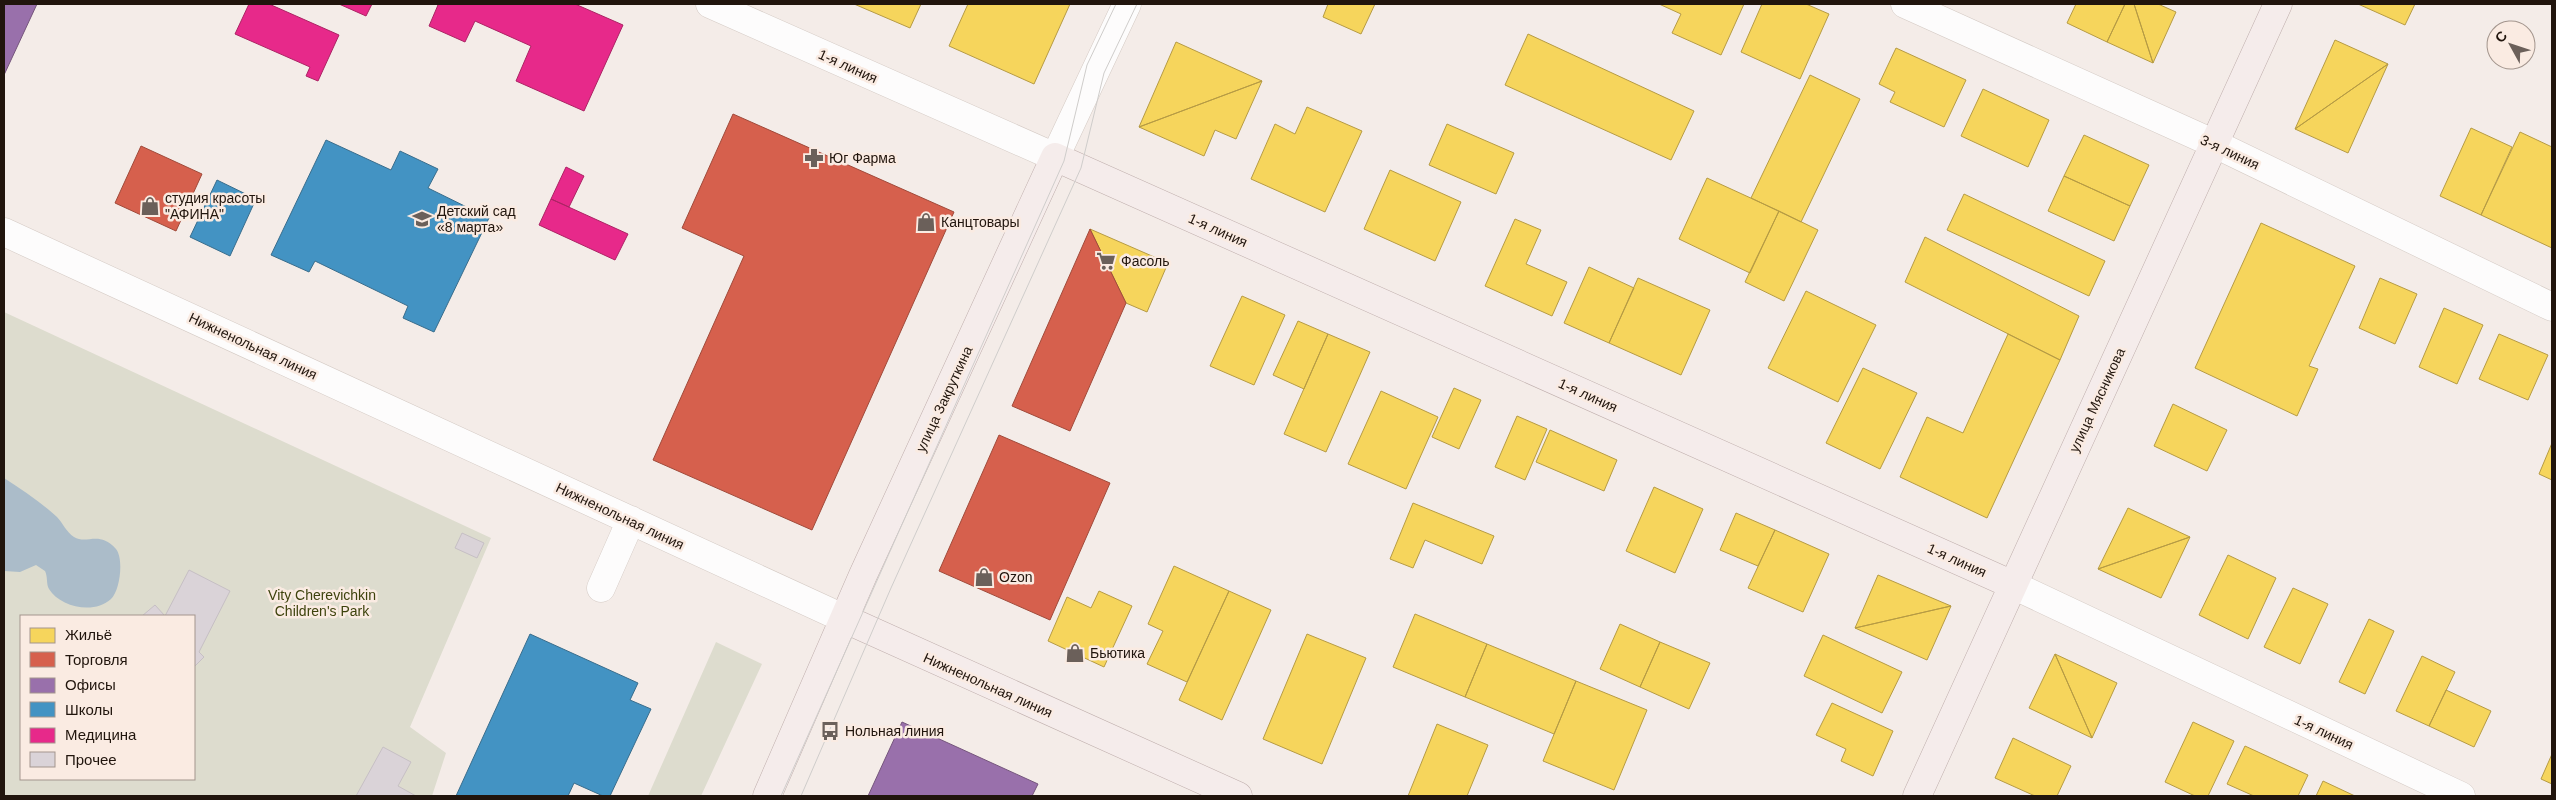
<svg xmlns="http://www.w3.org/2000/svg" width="2556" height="800" font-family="Arial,sans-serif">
	<rect width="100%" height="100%" fill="#f4ece8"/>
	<path fill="#dddcce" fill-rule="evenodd" d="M4,312L491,538L410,727L446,753L432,796H4ZM21,616H194V779H21Z
		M716,642L762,664L701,796H648Z"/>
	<path fill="#abbcc9" d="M4,478C22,490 41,502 57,517C63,523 66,532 74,537C87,545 99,530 116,549C124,559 120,591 111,599C94,615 60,607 49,589C46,584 48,577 45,571L36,565L20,572L4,571Z"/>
	<path fill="#f6d55c" stroke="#b69b44" d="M854,4H921L910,28Z
		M968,4H1070L1034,84L949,46Z
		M1328,4H1375L1361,34L1323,17Z
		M1659,4H1744L1721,55L1672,33L1681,14Z
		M1762,4H1806L1829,14L1800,79L1741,52Z
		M2076,4H2125L2107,42L2067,23Z
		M2125,4H2134L2153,63L2107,42Z
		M2134,4H2158L2176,12L2153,63Z
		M2358,4H2415L2405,25Z
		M1528,34L1694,111L1671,160L1505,85Z
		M2335,40L2388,64L2295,129Z
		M1176,42L1262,81L1139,127Z
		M1896,48L1966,80L1944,127L1890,102L1895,92L1879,84Z
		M2388,64L2348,153L2295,129Z
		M1810,75L1860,99L1801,222L1751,198Z
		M1262,81L1236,139L1215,130L1204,156L1139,127Z
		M1983,89L2049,120L2028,167L1961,136Z
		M1307,107L1362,131L1325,212L1251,179L1275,124L1295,134Z
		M1447,124L1514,153L1496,194L1429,165Z
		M2471,128L2512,147L2481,215L2440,196Z
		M2520,132L2552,147V248L2481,215Z
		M2084,135L2149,165L2130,206L2064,176Z
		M1390,170L1461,202L1435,261L1364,229Z
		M2064,176L2130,206L2114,241L2048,211Z
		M1707,178L1779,211L1750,273L1679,239Z
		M1964,194L2105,261L2089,296L1947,230Z
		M1779,211L1818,230L1784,301L1745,282Z
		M1515,219L1541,230L1526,264L1567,282L1552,316L1485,286Z
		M2261,223L2355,266L2309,366L2318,369L2297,416L2195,368Z
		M1090,229L1168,263L1147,312L1126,303Z
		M1925,237L2079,316L2060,360L1905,282Z
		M1589,267L1634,288L1609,343L1564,323Z
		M1638,278L1710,310L1681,375L1609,343Z
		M2380,278L2417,294L2395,344L2359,328Z
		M1806,291L1876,325L1838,402L1768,368Z
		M1242,296L1285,315L1254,385L1210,366Z
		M2444,308L2483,325L2457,384L2419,367Z
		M1298,321L1328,334L1304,389L1273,375Z
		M1328,334L1370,352L1326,452L1284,434Z
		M2008,334L2060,360L1987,518L1900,477L1927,417L1963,433Z
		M2499,334L2548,355L2528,400L2479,379Z
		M1863,368L1917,393L1880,469L1826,443Z
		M1454,388L1481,400L1459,449L1432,437Z
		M1381,391L1438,417L1406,489L1348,464Z
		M2173,404L2227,430L2207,471L2154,446Z
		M1517,416L1547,429L1525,480L1495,467Z
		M1550,430L1617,460L1604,491L1536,462Z
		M2552,443V480L2539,474Z
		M1654,487L1703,509L1675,573L1626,551Z
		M1413,503L1494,536L1482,564L1425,540L1413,568L1390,559Z
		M2128,508L2190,537L2098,569Z
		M1736,513L1775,530L1758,566L1720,550Z
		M1775,530L1829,554L1803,612L1748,588Z
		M2190,537L2161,598L2098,569Z
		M2228,555L2276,578L2248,639L2199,615Z
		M1174,566L1229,591L1187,682L1147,664L1163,631L1148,624Z
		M1878,575L1951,606L1855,628Z
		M2293,588L2328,604L2300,664L2264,647Z
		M1099,591L1132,606L1104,667L1048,641L1067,597L1091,608Z
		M1229,591L1271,610L1222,720L1179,700Z
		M1951,606L1927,660L1855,628Z
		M1415,614L1487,644L1465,697L1393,667Z
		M2369,619L2394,631L2365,694L2339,682Z
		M1620,624L1660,642L1640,687L1600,669Z
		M1307,634L1366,658L1322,764L1263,739Z
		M1823,635L1902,672L1882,713L1804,676Z
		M1660,642L1710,663L1689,709L1640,687Z
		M1487,644L1576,681L1554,734L1465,697Z
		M2055,654L2117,683L2092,738Z
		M2055,654L2092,738L2029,708Z
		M2422,656L2455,672L2429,726L2396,711Z
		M1576,681L1647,710L1614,790L1543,761Z
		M2446,690L2491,711L2474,747L2429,726Z
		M1832,703L1893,731L1873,776L1841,761L1846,749L1816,735Z
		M2193,722L2234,741L2208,796H2195L2165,782Z
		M1437,724L1488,745L1467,796H1408Z
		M2013,738L2071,766L2057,796H2035L1995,778Z
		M2245,746L2308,775L2298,796H2254L2227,784Z
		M2552,754V784L2541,779Z
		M2323,781L2355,796H2316Z"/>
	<path fill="#d6604d" stroke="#a04a3a" d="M733,114L954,212L812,530L653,460L744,256L682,228Z
		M141,146L202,174L176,231L115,203Z
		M1090,229L1126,303L1070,431L1012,406Z
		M999,435L1110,483L1050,620L939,571Z"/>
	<path fill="#9970ab" stroke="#75557c" d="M4,4H37L4,75Z
		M902,722L1038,784L1032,796H868Z"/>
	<path fill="#4393c3" stroke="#396d8c" d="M326,140L391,170L400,151L438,169L428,188L489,218L434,332L403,318L408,306L315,261L309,272L271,255Z
		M217,180L256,199L230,256L190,237Z
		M530,634L638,683L630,700L651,709L610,796H603L574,783L568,796H456Z"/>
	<path fill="#e7298a" stroke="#ac2364" d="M249,4H269L339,35L318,81L306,76L310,67L235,34Z
		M339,4H372L366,16Z
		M435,4H575L623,25L584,111L516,81L531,46L475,21L465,42L429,26L438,5Z
		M566,167L584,176L569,207L551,199Z
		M551,199L628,234L615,260L539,225Z"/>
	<path fill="#dad3d8" stroke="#c6bfc4" d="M462,533L484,543L477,558L455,548Z
		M189,570L230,591L199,652L204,657L194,667V616H142L155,605L165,616Z
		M383,747L411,762L398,786L416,796H356Z"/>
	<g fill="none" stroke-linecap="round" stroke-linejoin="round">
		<g stroke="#d4cac4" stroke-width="29">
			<path id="minor" d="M710,4L1055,157L1127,4
				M1905,4L2215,144L2552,307
				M4,232L845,619
				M2013,585L2461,796
				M601,588L631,520"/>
		</g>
		<g stroke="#bfaeac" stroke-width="29">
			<path id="major" d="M845,619L1238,796
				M767,796L863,575L1055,157L2013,585
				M1917,796L2278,4"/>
		</g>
		<use href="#minor" stroke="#fdfcfc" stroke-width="28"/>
		<use href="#major" stroke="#f5eceb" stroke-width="28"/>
		<path stroke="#cfcdcb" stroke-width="1" d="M781,796L1064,161L1087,65L1116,4
			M801,796L891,588L1081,168L1104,73L1137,4"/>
	</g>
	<defs>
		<g id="pharmacy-bare" transform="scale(1.5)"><path d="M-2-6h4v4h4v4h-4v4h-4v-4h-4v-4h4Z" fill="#6b605a" stroke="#faebe2" stroke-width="2.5" paint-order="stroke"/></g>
		<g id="shop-bare" transform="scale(1.5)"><path d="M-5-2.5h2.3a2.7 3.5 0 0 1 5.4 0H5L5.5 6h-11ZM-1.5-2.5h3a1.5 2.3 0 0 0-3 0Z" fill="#6b605a" stroke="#faebe2" stroke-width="2.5" paint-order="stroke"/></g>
		<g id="school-bare" transform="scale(1.5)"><path d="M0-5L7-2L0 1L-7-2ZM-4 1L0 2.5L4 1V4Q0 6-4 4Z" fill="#6b605a" stroke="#faebe2" stroke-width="2.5" paint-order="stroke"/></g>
		<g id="supermarket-bare" transform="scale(1.5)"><path d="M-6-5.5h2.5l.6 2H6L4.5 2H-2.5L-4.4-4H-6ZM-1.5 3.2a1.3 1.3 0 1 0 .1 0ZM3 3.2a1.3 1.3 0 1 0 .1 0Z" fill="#6b605a" stroke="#faebe2" stroke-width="2.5" paint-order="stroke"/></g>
		<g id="bus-bare" transform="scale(1.5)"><path d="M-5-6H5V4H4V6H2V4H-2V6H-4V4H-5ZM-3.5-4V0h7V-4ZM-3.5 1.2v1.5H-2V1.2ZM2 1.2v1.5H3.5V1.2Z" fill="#6b605a" stroke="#faebe2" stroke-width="2.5" paint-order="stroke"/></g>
	</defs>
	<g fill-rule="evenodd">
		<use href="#pharmacy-bare" x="814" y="158"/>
		<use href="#shop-bare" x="150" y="206"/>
		<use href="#school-bare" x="422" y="219"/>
		<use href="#shop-bare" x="926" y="222"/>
		<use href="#supermarket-bare" x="1106" y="261"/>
		<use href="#shop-bare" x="984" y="577"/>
		<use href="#shop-bare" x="1075" y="653"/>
		<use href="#bus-bare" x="830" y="731"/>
	</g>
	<g text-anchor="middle" stroke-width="5" stroke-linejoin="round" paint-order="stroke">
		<g font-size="14" fill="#21150d" stroke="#faebe2">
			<text transform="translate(848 66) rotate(24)" y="5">1-я линия</text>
			<text transform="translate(2230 152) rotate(25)" y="5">3-я линия</text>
			<text transform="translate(1218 230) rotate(24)" y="5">1-я линия</text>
			<text transform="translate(253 346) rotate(25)" y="5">Нижненольная линия</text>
			<text transform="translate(1588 395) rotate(24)" y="5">1-я линия</text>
			<text transform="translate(944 399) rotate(-65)" y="5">улица Закруткина</text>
			<text transform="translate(2097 400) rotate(-65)" y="5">улица Мясникова</text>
			<text transform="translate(620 516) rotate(25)" y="5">Нижненольная линия</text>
			<text transform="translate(1957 560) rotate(24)" y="5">1-я линия</text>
			<text transform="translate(988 685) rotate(24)" y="5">Нижненольная линия</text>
			<text transform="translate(2324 732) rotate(25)" y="5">1-я линия</text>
		</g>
		<g font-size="14" fill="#21150d" stroke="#faebe2" text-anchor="start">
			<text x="829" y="163">Юг Фарма</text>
			<text x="165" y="203">студия красоты<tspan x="165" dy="16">"АФИНА"</tspan></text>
			<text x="437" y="216">Детский сад<tspan x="437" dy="16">«8 марта»</tspan></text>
			<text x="941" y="227">Канцтовары</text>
			<text x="1121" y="266">Фасоль</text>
			<text x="999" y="582">Ozon</text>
			<text x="1090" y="658">Бьютика</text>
			<text x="845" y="736">Нольная линия</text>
		</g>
		<g font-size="14" fill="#3d420c" stroke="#faebe2">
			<text x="322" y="600">Vity Cherevichkin<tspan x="322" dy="16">Children's Park</tspan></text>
		</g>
	</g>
	<rect width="2556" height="800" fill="none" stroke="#21150d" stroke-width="10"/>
	<rect x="20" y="615" width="175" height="165" fill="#faebe2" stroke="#a3958d"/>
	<rect x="30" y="628" width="25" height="15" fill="#f6d55c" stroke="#a3958d"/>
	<text x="65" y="640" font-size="15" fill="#21150d">Жильё</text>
	<rect x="30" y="652" width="25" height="15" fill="#d6604d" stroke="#a3958d"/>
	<text x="65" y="665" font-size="15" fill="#21150d">Торговля</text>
	<rect x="30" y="678" width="25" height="15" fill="#9970ab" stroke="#a3958d"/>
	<text x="65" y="690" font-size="15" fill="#21150d">Офисы</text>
	<rect x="30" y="702" width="25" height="15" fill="#4393c3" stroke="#a3958d"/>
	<text x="65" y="715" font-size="15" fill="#21150d">Школы</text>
	<rect x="30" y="728" width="25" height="15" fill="#e7298a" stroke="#a3958d"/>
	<text x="65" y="740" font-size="15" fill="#21150d">Медицина</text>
	<rect x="30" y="752" width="25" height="15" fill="#dad3d8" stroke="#a3958d"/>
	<text x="65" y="765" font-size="15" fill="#21150d">Прочее</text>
	<g transform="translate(2511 45) rotate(310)"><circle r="24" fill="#faebe2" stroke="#a3958d"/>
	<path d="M0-4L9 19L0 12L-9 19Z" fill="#6b605a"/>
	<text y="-8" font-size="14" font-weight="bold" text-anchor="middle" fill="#21150d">С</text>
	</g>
</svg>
